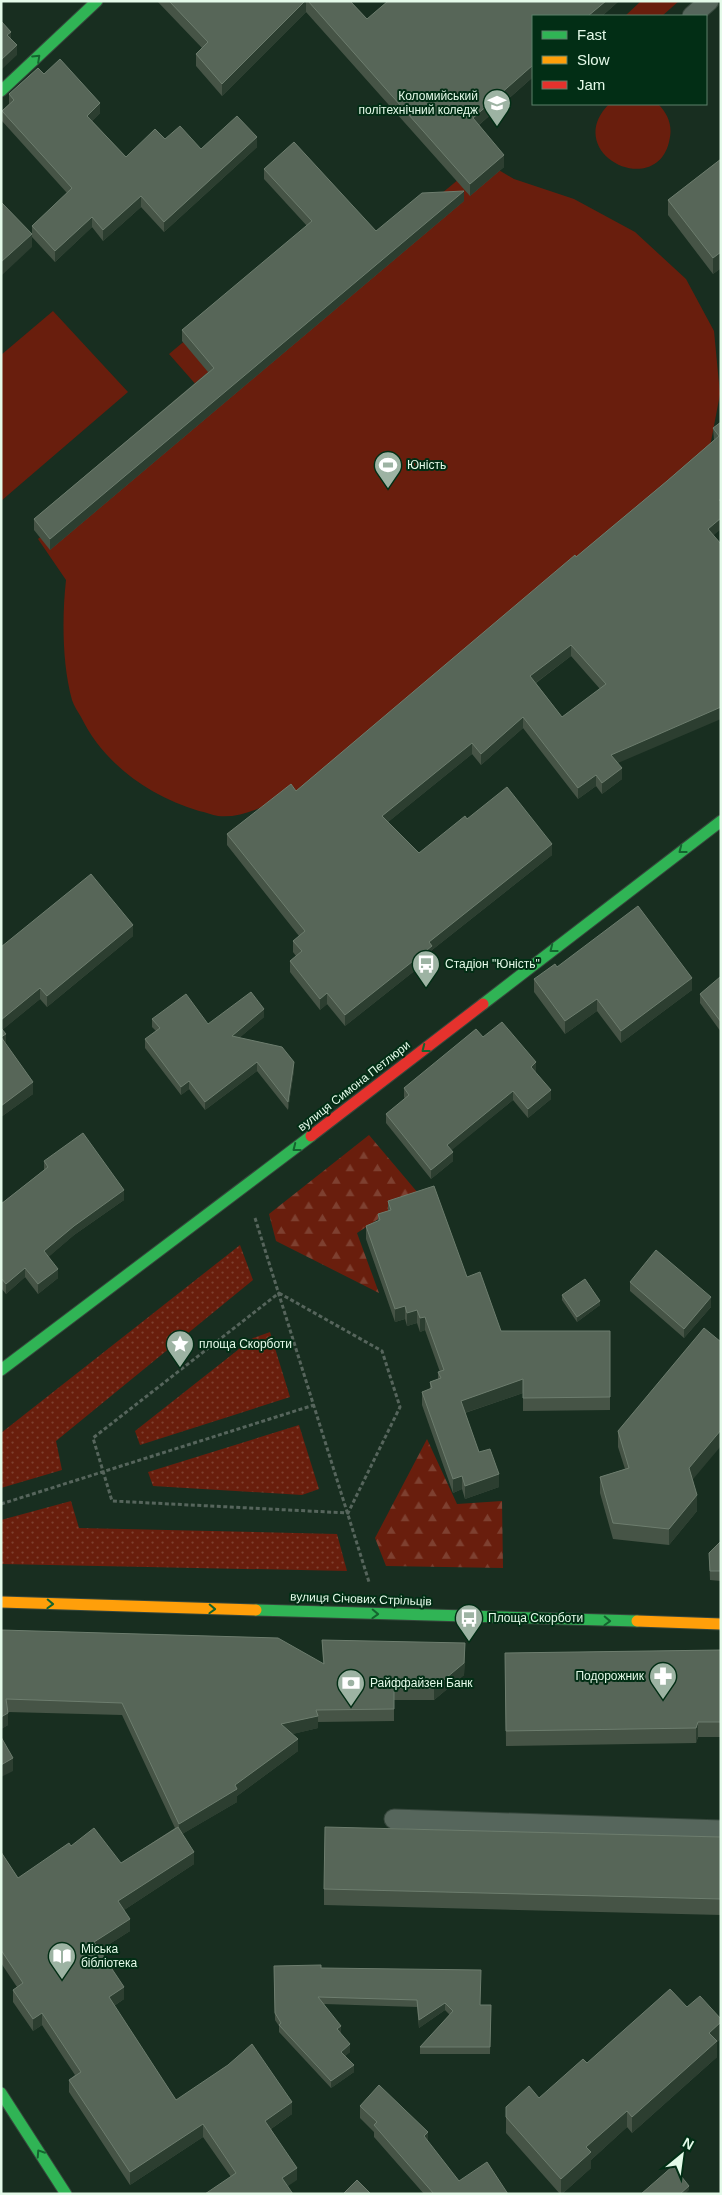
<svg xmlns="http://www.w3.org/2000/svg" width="722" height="2195" font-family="Arial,sans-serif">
	<defs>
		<pattern id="grass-dots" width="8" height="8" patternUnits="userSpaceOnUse" patternTransform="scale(1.25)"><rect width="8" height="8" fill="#691e0d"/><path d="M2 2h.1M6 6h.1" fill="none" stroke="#7e4030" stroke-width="1.8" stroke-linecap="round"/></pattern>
		<pattern id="forest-firs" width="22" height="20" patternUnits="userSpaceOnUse" patternTransform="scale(1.25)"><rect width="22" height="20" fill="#691e0d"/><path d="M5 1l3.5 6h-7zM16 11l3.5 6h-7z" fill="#7e4030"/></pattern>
	</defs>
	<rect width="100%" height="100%" fill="#182e20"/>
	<path fill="url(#grass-dots)" d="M240,1245L253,1280L56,1441L62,1470L1,1488V1433Z
		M270,1332L290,1397L140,1445L135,1431L253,1338Z
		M299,1425L319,1489L302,1495L153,1486L148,1472Z
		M71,1501L79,1528L337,1534L347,1571L1,1564V1520Z"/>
	<path fill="url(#forest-firs)" d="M369,1135L418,1193L357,1233L379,1293L276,1241L269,1214Z
		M427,1439L457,1504L502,1501L503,1568L386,1566L375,1538Z"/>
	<path fill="#691e0d" d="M641,1H679L662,16H625Z
		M609,104H658C669,115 673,127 669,142C655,200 561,153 609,104Z
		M482,160L514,179L574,199L635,232L686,279L714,331L720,394L706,468L323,826L293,793C270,803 243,819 218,816C212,815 205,812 199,811C149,796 104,764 81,717C78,712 74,706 72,700C62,664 62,616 66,580L38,539L205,395L169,354L293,250L326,289Z
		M53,311L128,392L1,501V355Z"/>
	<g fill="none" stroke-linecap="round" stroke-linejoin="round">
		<g stroke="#36473c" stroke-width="21">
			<path id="lane" d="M692,16L709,1
				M394,1819L721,1830"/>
		</g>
		<g stroke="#36473c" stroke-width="13">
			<path id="fast" d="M1,91L97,1
				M483,1004L721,821
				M1,1370L311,1136
				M256,1610L637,1621
				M1,2093L66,2194"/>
		</g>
		<g stroke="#36473c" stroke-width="13">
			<path id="slow" d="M1,1602L256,1610
				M637,1621L721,1624"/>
		</g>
		<g stroke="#36473c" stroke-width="13">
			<path id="jam" d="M311,1136L483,1004"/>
		</g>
		<path stroke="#56655c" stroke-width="3" stroke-dasharray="4 2.5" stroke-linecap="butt" d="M255,1218L369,1582
			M279,1293L382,1351L400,1407L348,1513L112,1501L93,1438Z
			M1,1504L314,1405"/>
		<use href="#lane" stroke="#56665c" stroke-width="19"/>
		<use href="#fast" stroke="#30b455" stroke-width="11"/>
		<use href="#slow" stroke="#ff9f0a" stroke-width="11"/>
		<use href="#jam" stroke="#e5322d" stroke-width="11"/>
	</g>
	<path fill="#465446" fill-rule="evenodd" d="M157,1H350L367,19L619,1L602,16H533V77L479,125L504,167L470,196L306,12L222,96L196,66V54L202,48Z
		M44,74L100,113L92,121L126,157L165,139L201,149L257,147L164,232L141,207L103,241L92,227L55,262L32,237V226L67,193L2,121V111L9,104V94Z
		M721,159V268L713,274L668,215V200Z
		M264,169L376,231L464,201L50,550L34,530V519L208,372L182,341V330L307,226L264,179Z
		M721,422V529L713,535L618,763L622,779L602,794L596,786L578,799L523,728L481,765L472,754L388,822L419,853L467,819L552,855L432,950V957L345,1026L327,1004L320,1010L290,972V961L296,956L293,952V941L299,936L227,845V834L296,791L667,481L714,440L713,428ZM571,656L600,689L562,717L536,683Z
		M133,936L47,1007L40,999L2,1030L6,1044L33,1094L1,1117V947Z
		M557,967L692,990L621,1043L597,1011L565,1034L534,992V979Z
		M721,977V1032L700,1003V994Z
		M264,1017L239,1038L294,1070L288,1110L257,1071L205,1110L189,1089L181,1095L145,1048V1039L156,1031L152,1027V1019L208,1024Z
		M483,1037L536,1071L535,1072L551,1099L528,1118L513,1100L451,1150L453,1161L431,1179L386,1123V1114L405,1099L404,1097V1088Z
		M44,1161L124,1200L74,1235L48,1257L58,1278L38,1294L25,1277L6,1294L1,1288V1204L44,1170Z
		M388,1201L467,1277L501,1331H610V1410L523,1411V1393L465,1413L479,1452L499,1487L465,1499L462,1489L453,1493L422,1405V1392L430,1389V1382L438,1379V1372H440L425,1330L420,1332L417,1323L407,1326L405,1319L395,1322L366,1239V1226L378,1221V1214L388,1211Z
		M630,1282L711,1307L684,1338L630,1291Z
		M562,1295L600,1305L577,1322L562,1300Z
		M618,1431L693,1480L697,1511L669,1545L613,1539L600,1493V1477L625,1469L618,1447Z
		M721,1541V1581L710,1580L709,1553Z
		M1,1630L323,1663L322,1640L465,1655L464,1675L434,1700H394V1721L318,1722V1728L292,1734L298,1751L237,1796V1802L182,1834L194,1864L124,1910L130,1931L100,1950L124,1999L114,2006L176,2100L292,2114L271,2129L297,2180L231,2177L203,2137L130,2185L69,2092V2080L75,2075L42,2025L33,2031L13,2002V1990L17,1987L1,1963V1852L18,1878L71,1846L121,1863L175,1828L122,1715L8,1712V1725L1,1729Z
		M721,1650V1737H698L696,1743L506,1746L505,1653Z
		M721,1837V1915L324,1905V1889Z
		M274,1966L321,1968L480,2005H491L490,2054H420V2047L450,2015L445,2010L419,2028L417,2007L324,2004L341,2034L350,2052L345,2056L354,2072L331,2088L279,2032V2026L275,2020Z
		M687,2007L721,2019V2038L717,2042V2057L632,2133L627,2127L591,2160V2168L562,2194H560L506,2133V2107L539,2098L587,2063Z
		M360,2106L428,2142L459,2181L508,2194H424L374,2137V2132L360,2118Z"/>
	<path fill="#2c3e30" d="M305,1H306V12L222,96V84Z
		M606,1H619L602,16H588Z
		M11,32V41L7,35Z
		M17,45V55L1,70V60Z
		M533,65V77L473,130V118Z
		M100,103V113L87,126V116Z
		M257,137V147L164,232V222Z
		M504,155V167L470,196V184Z
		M464,191V201L50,550V539Z
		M141,196V207L103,241V230Z
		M92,217V227L55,262V251Z
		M32,234V247L1,276V262Z
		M721,252V268L713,274V258Z
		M721,518V529L708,540V529Z
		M571,645V656L530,687V676Z
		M721,707V719L611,766V755Z
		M523,717V728L481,765V754Z
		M472,743V754L382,827V816Z
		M622,768V779L602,794V783Z
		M596,775V786L578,799V788Z
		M552,844V855L432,950V957L345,1026V1015L429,942Z
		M133,925V936L47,1007V996Z
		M692,978V990L621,1043V1031Z
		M40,988V999L1,1031V1020Z
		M327,993V1004L320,1010V999Z
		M597,999V1011L565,1034V1021Z
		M264,1009V1017L232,1044V1036Z
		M6,1034V1045L1,1037Z
		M257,1062V1071L205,1110V1102Z
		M294,1062V1070L288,1110V1102Z
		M536,1062V1071L531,1076V1067Z
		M189,1081V1089L181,1095V1087Z
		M33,1082V1094L1,1117V1106Z
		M551,1090V1099L528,1118V1109Z
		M513,1091V1100L447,1154V1145Z
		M453,1152V1161L431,1179V1170Z
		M124,1190V1200L74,1235L44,1261V1251L74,1226Z
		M25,1268V1277L6,1294V1284Z
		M58,1269V1278L38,1294V1284Z
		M711,1297V1307L684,1338V1329Z
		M600,1301V1305L577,1322V1317Z
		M405,1306V1319L395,1322V1309Z
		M417,1310V1323L407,1326V1313Z
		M425,1317V1330L420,1332V1318Z
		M523,1379V1393L461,1414V1401Z
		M721,1430V1446L689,1484V1468Z
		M499,1474V1487L465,1499V1486Z
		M462,1476V1489L453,1493V1479Z
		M697,1495V1511L669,1545V1529Z
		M465,1643L464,1675L434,1700V1688Z
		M8,1713V1725L1,1729V1717Z
		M318,1716V1728L281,1737V1724Z
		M698,1722V1737L696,1743V1728Z
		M298,1739V1751L237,1796V1802L179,1836V1824Z
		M13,1758V1771L1,1777V1765Z
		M194,1852V1864L118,1914V1901Z
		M130,1919V1931L94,1954V1942Z
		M124,1987V1999L109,2009V1997Z
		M445,2003V2010L419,2028V2020Z
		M42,2013V2025L33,2031V2019Z
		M721,2022V2038L717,2042V2057L632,2133V2117L709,2033Z
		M341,2026V2034L337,2029Z
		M350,2044V2052L341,2059V2052Z
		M354,2065V2072L331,2088V2081Z
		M292,2102V2114L265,2133V2121Z
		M627,2111V2127L591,2160V2168L562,2194H561V2179L586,2147Z
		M203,2124V2137L130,2185V2172Z
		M428,2132V2145L424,2136Z
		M297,2168V2180L282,2190V2178Z
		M689,2186V2190L685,2194H680Z"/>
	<path fill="#576658" stroke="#6d7d6e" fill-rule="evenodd" d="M169,1H305L222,84L196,54L208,42Z
		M308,1H350L367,19L388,1H606L588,16H533V65L473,118L504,155L470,184Z
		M1,21L11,32L7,35L17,45L1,60Z
		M60,59L100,103L87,116L126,157L155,129L165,139L180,126L201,149L237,116L257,137L164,222L141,196L103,230L92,217L55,251L32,226L72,188L2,111L14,100L9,94L38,68L44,74Z
		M294,142L376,231L422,193L464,191L50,539L34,519L214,368L182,330L312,221L264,169Z
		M721,159V252L713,258L668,200Z
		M1,202L32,234L1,262Z
		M721,422V499L719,500L721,502V518L708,529L721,544V707L611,755L622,768L602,783L596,775L578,788L523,717L481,754L472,743L382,816L419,853L465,816L467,819L507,787L552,844L429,942L432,946L345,1015L327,993L320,999L290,961L302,951L293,941L305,931L227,834L291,784L296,791L575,555L576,557L667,481L719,436L713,428ZM571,645L606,684L562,717L530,676Z
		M91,874L133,925L47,996L40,988L1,1020V947Z
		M638,906L692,978L621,1031L597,999L565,1021L534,979L555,964L557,967Z
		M720,977H721V1022L700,994Z
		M251,992L264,1009L232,1036L282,1047L294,1062L288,1102L257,1062L205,1102L189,1081L181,1087L145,1039L160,1028L152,1019L186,994L208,1024Z
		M502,1022L536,1062L531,1067L551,1090L528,1109L513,1091L447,1145L453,1152L431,1170L386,1114L409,1095L404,1088L476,1029L483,1037Z
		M1,1028L6,1034L1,1037L33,1082L1,1106Z
		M83,1133L124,1190L74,1226L44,1251L58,1269L38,1284L25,1268L6,1284L1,1278V1204L48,1167L44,1161Z
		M434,1186L467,1277L480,1272L501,1331H610V1397L523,1398V1379L461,1401L479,1452L490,1449L499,1474L465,1486L462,1476L453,1479L422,1392L432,1388L430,1382L441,1378L438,1372L444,1370L425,1317L420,1318L417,1310L407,1313L405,1306L395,1309L366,1226L380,1220L378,1214L391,1210L388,1201Z
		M656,1250L711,1297L684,1329L630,1282Z
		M585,1279L600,1301L577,1317L562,1295Z
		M704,1328L721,1342V1430L689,1468L697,1495L669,1529L613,1523L600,1477L629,1468L618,1431Z
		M721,1541V1571H710L709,1553Z
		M1,1630L278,1638L324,1664L322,1640L465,1643L464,1663L434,1688H394V1709L316,1710L318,1716L281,1724L298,1739L235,1785L237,1789L179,1824L122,1703L6,1699L8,1713L1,1717Z
		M721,1650V1722H698L696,1728L506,1731L505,1653Z
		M1,1737L13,1758L1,1765Z
		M178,1827L194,1852L118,1901L130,1919L94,1942L124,1987L109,1997L176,2100L228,2065L252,2044L292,2102L265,2121L297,2168L282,2178L293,2194H205L236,2173L203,2124L130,2172L69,2080L81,2072L42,2013L33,2019L13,1990L23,1983L1,1950V1852L18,1878L69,1843L71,1846L94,1828L121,1863Z
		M325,1827L721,1837V1899L324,1889Z
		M321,1965V1968L481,1970L480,2005H491L490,2047H420L453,2011L445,2003L419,2020L417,2000L318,1997L341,2026L337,2029L350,2044L341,2052L354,2065L331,2081L279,2025L281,2023L275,2013L274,1966Z
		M670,1989L687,2007L700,1996L721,2019V2022L709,2033L717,2041L632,2117L627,2111L586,2147L591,2152L561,2179L506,2117V2107L529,2086L539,2098L583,2059L587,2063Z
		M379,2085L428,2132L424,2136L459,2181L487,2162L508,2194H434L374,2125L377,2122L360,2106Z
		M673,2166L689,2186L680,2194H641Z
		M357,2180L371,2194H343Z"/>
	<defs><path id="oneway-chevron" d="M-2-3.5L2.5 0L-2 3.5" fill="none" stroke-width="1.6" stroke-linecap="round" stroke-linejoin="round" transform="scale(1.25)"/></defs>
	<g stroke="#14642f">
		<use href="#oneway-chevron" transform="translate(37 58) rotate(-43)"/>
		<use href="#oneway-chevron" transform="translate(682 850) rotate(142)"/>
		<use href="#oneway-chevron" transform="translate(553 949) rotate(142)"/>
		<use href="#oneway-chevron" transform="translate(425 1049) rotate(142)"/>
		<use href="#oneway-chevron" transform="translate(296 1148) rotate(142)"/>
		<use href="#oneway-chevron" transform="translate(50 1604) rotate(2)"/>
		<use href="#oneway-chevron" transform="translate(212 1609) rotate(2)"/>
		<use href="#oneway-chevron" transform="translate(375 1614) rotate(2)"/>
		<use href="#oneway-chevron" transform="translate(607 1621) rotate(2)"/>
		<use href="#oneway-chevron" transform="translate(40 2153) rotate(-123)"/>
	</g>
	<defs>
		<g id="university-pin" transform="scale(1.4375)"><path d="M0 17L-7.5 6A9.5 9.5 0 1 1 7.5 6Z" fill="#9db3a3" stroke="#022e15"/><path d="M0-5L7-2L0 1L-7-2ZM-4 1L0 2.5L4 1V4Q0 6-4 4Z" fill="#fff"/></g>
		<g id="stadium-pin" transform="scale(1.4375)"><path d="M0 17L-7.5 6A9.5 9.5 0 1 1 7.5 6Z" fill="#9db3a3" stroke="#022e15"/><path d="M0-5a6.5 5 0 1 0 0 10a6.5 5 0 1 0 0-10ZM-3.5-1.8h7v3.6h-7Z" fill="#fff"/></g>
		<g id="bus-pin" transform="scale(1.4375)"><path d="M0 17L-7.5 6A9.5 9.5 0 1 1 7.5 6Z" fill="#9db3a3" stroke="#022e15"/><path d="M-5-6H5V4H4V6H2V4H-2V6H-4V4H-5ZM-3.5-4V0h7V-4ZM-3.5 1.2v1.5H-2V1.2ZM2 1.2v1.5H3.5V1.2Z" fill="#fff"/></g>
		<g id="sight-pin" transform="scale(1.4375)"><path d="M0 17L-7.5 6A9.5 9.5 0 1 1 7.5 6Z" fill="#9db3a3" stroke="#022e15"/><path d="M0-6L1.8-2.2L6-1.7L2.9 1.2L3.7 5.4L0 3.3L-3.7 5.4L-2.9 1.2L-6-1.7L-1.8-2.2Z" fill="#fff"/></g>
		<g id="pharmacy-pin" transform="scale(1.4375)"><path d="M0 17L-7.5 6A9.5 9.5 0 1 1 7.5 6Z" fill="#9db3a3" stroke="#022e15"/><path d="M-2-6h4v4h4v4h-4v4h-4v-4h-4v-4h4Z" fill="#fff"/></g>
		<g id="bank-pin" transform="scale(1.4375)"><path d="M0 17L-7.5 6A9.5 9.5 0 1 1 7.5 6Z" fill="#9db3a3" stroke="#022e15"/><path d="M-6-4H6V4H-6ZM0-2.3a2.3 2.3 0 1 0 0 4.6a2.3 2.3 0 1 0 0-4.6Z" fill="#fff"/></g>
		<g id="library-pin" transform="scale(1.4375)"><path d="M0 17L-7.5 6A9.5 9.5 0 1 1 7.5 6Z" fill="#9db3a3" stroke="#022e15"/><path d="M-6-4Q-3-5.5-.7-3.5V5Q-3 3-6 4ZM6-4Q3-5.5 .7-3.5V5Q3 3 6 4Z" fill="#fff"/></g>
	</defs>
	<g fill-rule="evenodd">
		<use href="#university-pin" x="497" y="103"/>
		<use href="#stadium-pin" x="388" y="465"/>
		<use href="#bus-pin" x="426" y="964"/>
		<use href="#sight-pin" x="180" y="1344"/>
		<use href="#bus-pin" x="469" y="1618"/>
		<use href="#pharmacy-pin" x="663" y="1676"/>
		<use href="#bank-pin" x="351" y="1683"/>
		<use href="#library-pin" x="62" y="1956"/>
	</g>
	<g text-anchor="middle" stroke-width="4" stroke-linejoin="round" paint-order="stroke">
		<g font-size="12" fill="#e4fae9" stroke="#022e15" text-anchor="start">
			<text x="478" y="100" text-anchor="end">Коломийський<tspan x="478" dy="14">політехнічний коледж</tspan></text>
			<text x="407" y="469">Юність</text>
			<text x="445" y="968">Стадіон "Юність"</text>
			<text x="199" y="1348">площа Скорботи</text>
			<text x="488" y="1622">Площа Скорботи</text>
			<text x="644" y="1680" text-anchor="end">Подорожник</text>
			<text x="370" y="1687">Райффайзен Банк</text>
			<text x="81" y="1953">Міська<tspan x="81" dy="14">бібліотека</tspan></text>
		</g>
		<g font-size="12" fill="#e4fae9" stroke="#022e15">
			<text transform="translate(354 1086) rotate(-38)" y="4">вулиця Симона Петлюри</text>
			<text transform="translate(361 1599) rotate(2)" y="4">вулиця Січових Стрільців</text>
		</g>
	</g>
	<rect width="722" height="2195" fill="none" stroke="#e4fae9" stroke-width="5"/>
	<rect x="532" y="15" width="175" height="90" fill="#022e15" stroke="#5c806a"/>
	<rect x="542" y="31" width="25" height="8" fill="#30b455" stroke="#5c806a"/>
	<text x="577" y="40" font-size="15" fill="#e4fae9">Fast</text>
	<rect x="542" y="56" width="25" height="8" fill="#ff9f0a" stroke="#5c806a"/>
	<text x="577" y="65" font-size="15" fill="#e4fae9">Slow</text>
	<rect x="542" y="81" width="25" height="8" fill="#e5322d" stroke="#5c806a"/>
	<text x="577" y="90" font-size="15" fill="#e4fae9">Jam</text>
	<g transform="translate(682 2155) rotate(29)" stroke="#022e15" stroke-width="4" paint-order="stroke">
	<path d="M0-4L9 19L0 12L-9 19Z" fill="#e4fae9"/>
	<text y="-8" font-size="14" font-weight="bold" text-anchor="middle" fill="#e4fae9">N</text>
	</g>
</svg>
